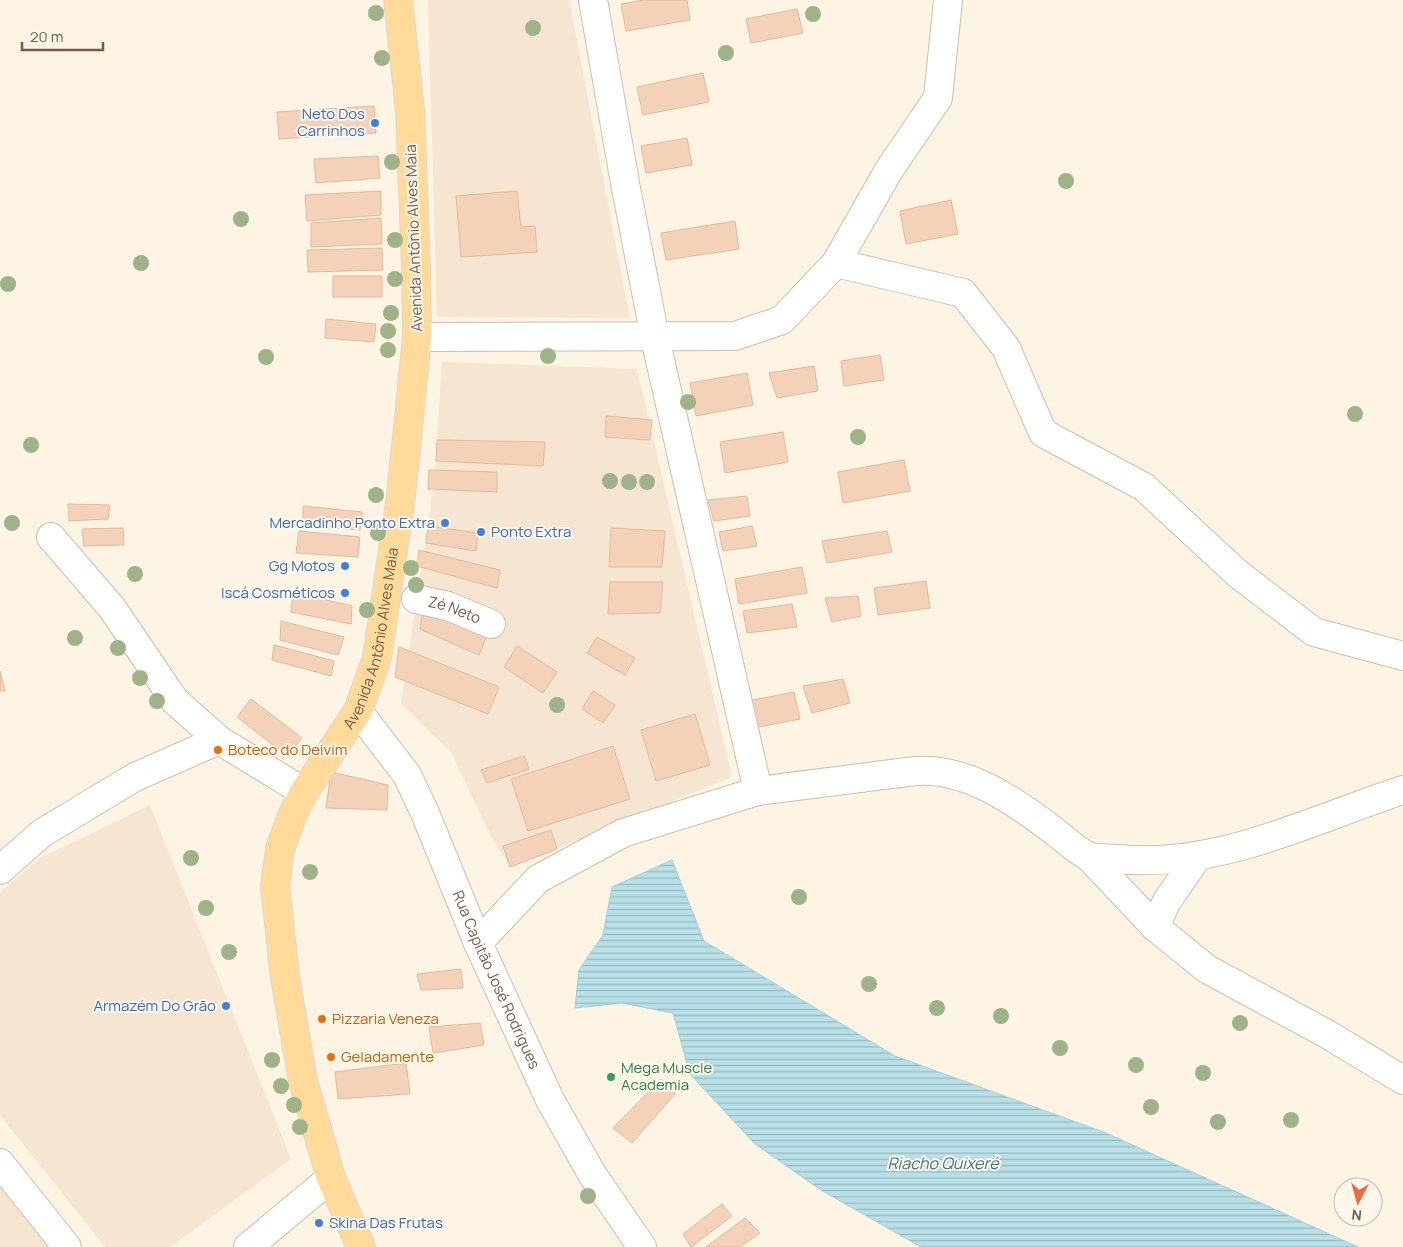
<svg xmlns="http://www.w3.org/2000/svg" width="1403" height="1247" font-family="Manrope,sans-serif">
	<defs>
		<pattern id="water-rules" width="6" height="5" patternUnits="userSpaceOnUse" patternTransform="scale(1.25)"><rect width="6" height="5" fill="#b7e0e8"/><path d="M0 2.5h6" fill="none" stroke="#9ab9be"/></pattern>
	</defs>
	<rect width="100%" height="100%" fill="#fdf4e3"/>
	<path fill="#f5e5d1" d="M428,0H569L630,318L437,317Z
		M442,362L637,369L732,777L510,867L491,836L451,752L401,704L434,484Z
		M150,805L291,1159L170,1247H105L0,1115V892L40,858Z
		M0,1185L49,1247H0Z"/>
	<path fill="url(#water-rules)" stroke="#9dd0da" d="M672,860L704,941L895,1056L1106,1133L1358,1247H921L821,1190L755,1144L690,1074L673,1013L622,1003L575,1008L579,970L603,935L612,887Z"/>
	<path fill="#f4d2ba" stroke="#e7b899" d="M643,0H687L690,20L626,31L621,4Z
		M797,9L803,33L751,43L746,19Z
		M703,73L709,102L643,115L637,87Z
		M374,106L376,133L279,139L277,112Z
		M687,138L692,165L646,173L641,146Z
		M378,156L380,178L316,183L314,159Z
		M381,191V215L307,221L305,195Z
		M517,191L521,227L535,226L537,252L461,257L456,196Z
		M951,200L958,234L906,244L900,211Z
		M381,218L382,244L311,247V223Z
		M735,221L739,249L666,260L661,233Z
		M382,248L383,270L308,272L307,250Z
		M333,276H382V297H333Z
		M326,319L376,324L374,342L325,338Z
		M880,355L884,380L844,386L841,361Z
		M814,366L818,391L777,398L769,373Z
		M747,373L753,405L696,416L690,383Z
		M606,416L652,420L650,440L605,437Z
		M783,432L788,462L725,473L720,442Z
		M437,440L545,442L543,466L436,461Z
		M904,460L910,491L843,503L838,472Z
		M429,470L497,472V492L428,489Z
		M747,496L750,516L714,521L708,500Z
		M68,504L110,505L108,519L69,521Z
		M303,506L362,512L360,530L303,526Z
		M428,526L478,533L476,551L426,543Z
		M752,526L757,546L723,551L719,532Z
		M123,528L124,545L84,546L82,529Z
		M611,528L665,531L662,567H609Z
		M299,531L360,537L358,557L296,553Z
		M887,531L892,552L827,563L822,541Z
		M419,550L500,570L497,588L417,566Z
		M802,567L807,593L739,604L735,579Z
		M926,581L930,608L878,615L874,588Z
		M610,582H663L660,613L608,614Z
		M293,592L352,606L351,624L291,612Z
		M858,596L861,616L832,622L825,598Z
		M424,603L489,631L479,655L420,629Z
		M792,604L797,627L747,633L743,611Z
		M281,621L344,637L338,655L280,640Z
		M597,637L635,658L625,675L587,653Z
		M274,645L334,661L331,676L272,660Z
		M517,646L557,672L543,693L504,667Z
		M399,647L499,687L488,714L395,677Z
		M0,671L5,691H0Z
		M843,679L850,703L812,713L803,686Z
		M593,691L615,705L603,723L582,709Z
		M794,692L800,719L748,729L743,702Z
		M251,699L302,738L287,756L237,717Z
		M695,714L710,765L656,781L641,730Z
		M613,746L630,799L528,831L511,779Z
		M524,756L529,769L487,783L481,770Z
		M331,772L388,785L387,810L326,808Z
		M551,830L557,849L510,867L503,846Z
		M461,969L463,988L421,990L417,974Z
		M480,1023L484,1045L433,1053L429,1027Z
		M406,1063L410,1094L338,1099L335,1072Z
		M661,1079L675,1094L632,1143L613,1128Z
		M722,1204L732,1216L691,1247L683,1234Z
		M745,1218L760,1233L740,1247H706Z"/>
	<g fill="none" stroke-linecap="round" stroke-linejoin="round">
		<g stroke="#d1bdac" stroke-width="30">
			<g id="minor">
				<path d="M593,0L625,183L655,338L758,791"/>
				<path d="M836,263L889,170L938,98L948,0"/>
				<path d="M417,337L735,336L782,320L836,263L963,293L1006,348L1043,433L1144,487L1238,574L1314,632L1403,656"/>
				<path d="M51,537L112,608L175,701L219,740L304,792"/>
				<path id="s1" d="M416,599L448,606L491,624"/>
				<path id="s2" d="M358,711L407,775L425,813L478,943L550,1100L592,1174L642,1247"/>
				<path d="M1088,856L1155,927L1207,969L1327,1034L1403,1080"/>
				<path d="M0,870L42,833L135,777L219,740"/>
				<path d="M1155,927L1167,901L1198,856"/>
				<path d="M478,943L538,879L623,833L758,791L915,771C966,767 1015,801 1054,831C1064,838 1076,851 1088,856C1096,859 1109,858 1118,859C1217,869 1311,820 1403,790"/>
				<path d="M0,1163L67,1247"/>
				<path d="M248,1247L331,1178"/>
			</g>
		</g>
		<g stroke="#ded7d3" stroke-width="30">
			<g id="major">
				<path id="s3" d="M361,1247L331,1178L303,1081L285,977L275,886L280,849L292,816L304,792L358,711L377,658L401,496L417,337L416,267L410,110L398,0"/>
			</g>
		</g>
		<use href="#minor" stroke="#fff" stroke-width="28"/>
		<use href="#major" stroke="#ffda99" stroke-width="28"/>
	</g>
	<g fill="#9eb389">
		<circle cx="376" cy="13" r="8"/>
		<circle cx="813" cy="14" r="8"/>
		<circle cx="533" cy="28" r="8"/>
		<circle cx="726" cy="53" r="8"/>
		<circle cx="382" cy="58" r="8"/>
		<circle cx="392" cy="162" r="8"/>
		<circle cx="1066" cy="181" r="8"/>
		<circle cx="241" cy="219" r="8"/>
		<circle cx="395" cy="240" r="8"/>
		<circle cx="141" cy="263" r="8"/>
		<circle cx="395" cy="279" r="8"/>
		<circle cx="8" cy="284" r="8"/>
		<circle cx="391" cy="313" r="8"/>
		<circle cx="388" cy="331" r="8"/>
		<circle cx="388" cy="350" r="8"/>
		<circle cx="548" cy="356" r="8"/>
		<circle cx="266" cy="357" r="8"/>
		<circle cx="688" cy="402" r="8"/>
		<circle cx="1355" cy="414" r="8"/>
		<circle cx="858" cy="437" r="8"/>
		<circle cx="31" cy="445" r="8"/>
		<circle cx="610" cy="481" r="8"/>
		<circle cx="629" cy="482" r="8"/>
		<circle cx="647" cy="482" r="8"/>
		<circle cx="376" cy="495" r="8"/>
		<circle cx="12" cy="523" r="8"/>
		<circle cx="378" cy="533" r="8"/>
		<circle cx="411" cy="568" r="8"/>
		<circle cx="135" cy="574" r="8"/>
		<circle cx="416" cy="585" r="8"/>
		<circle cx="367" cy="610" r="8"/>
		<circle cx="75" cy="638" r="8"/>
		<circle cx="118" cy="648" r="8"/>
		<circle cx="140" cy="678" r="8"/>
		<circle cx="157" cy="701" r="8"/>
		<circle cx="557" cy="705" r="8"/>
		<circle cx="191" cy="858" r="8"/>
		<circle cx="310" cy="872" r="8"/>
		<circle cx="799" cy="897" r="8"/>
		<circle cx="206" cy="908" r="8"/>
		<circle cx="229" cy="952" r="8"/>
		<circle cx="869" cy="984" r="8"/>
		<circle cx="937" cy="1008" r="8"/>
		<circle cx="1001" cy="1016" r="8"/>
		<circle cx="1240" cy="1023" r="8"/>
		<circle cx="1060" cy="1048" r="8"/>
		<circle cx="272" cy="1060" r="8"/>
		<circle cx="1136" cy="1065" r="8"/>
		<circle cx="1203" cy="1073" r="8"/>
		<circle cx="281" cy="1086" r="8"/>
		<circle cx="294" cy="1105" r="8"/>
		<circle cx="1151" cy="1107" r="8"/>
		<circle cx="1291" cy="1120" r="8"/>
		<circle cx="1218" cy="1122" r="8"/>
		<circle cx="300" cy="1127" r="8"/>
		<circle cx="588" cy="1196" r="8"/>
	</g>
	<g fill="#3f7fe0" stroke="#fff7eb" stroke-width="2">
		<circle cx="375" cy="123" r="5"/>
		<circle cx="445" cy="523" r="5"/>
		<circle cx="481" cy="532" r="5"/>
		<circle cx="345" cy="566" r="5"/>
		<circle cx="345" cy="593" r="5"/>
		<circle cx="226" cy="1006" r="5"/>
		<circle cx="319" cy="1223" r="5"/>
	</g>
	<g fill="#e8710a" stroke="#fff7eb" stroke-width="2">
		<circle cx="218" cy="750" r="5"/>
		<circle cx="322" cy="1019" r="5"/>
		<circle cx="331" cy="1057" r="5"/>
	</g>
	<circle fill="#2e9e5b" stroke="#fff7eb" stroke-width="2" cx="611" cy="1077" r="5"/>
	<g text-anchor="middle" stroke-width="4" stroke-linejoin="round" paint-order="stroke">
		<g font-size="15" fill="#366cbe" stroke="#fff7eb" text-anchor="end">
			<text x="365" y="119">Neto Dos<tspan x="365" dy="17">Carrinhos</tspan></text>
			<text x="435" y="528">Mercadinho Ponto Extra</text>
			<text x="491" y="537" text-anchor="start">Ponto Extra</text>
			<text x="335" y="571">Gg Motos</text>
			<text x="335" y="598">Iscá Cosméticos</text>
			<text x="216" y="1011">Armazém Do Grão</text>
			<text x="329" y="1228" text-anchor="start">Skina Das Frutas</text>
		</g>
		<g font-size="15" fill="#775948" stroke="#fff7eb">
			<text transform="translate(414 238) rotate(-92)" y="5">Avenida Antônio Alves Maia</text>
			<text dy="5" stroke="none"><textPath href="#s1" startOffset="40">Zé Neto</textPath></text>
			<text dy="5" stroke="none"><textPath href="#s3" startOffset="644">Avenida Antônio Alves Maia</textPath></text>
			<text dy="5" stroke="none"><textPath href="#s2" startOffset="304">Rua Capitão José Rodrigues</textPath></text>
		</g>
		<g font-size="15" fill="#c56008" stroke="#fff7eb" text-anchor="start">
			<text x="228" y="755">Boteco do Deivim</text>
			<text x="332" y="1024">Pizzaria Veneza</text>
			<text x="341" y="1062">Geladamente</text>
		</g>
		<g font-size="15" fill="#27864d" stroke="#fff7eb" text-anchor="start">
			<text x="621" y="1073">Mega Muscle<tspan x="621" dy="17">Academia</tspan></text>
		</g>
		<g font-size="16" font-style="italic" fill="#3e7784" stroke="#fff7eb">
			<text x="943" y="1169">Riacho Quixeré</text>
		</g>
	</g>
	<g transform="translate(1358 1202) rotate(186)"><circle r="24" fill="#fff7eb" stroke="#c9b8aa"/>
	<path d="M0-4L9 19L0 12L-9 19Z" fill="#ed6b43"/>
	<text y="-8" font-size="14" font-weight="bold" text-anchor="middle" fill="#775948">N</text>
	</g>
	<path d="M22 42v8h81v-8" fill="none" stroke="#775948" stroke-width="2.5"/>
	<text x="30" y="42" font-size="15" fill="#775948" stroke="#fff7eb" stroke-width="4" paint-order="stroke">20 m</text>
</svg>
